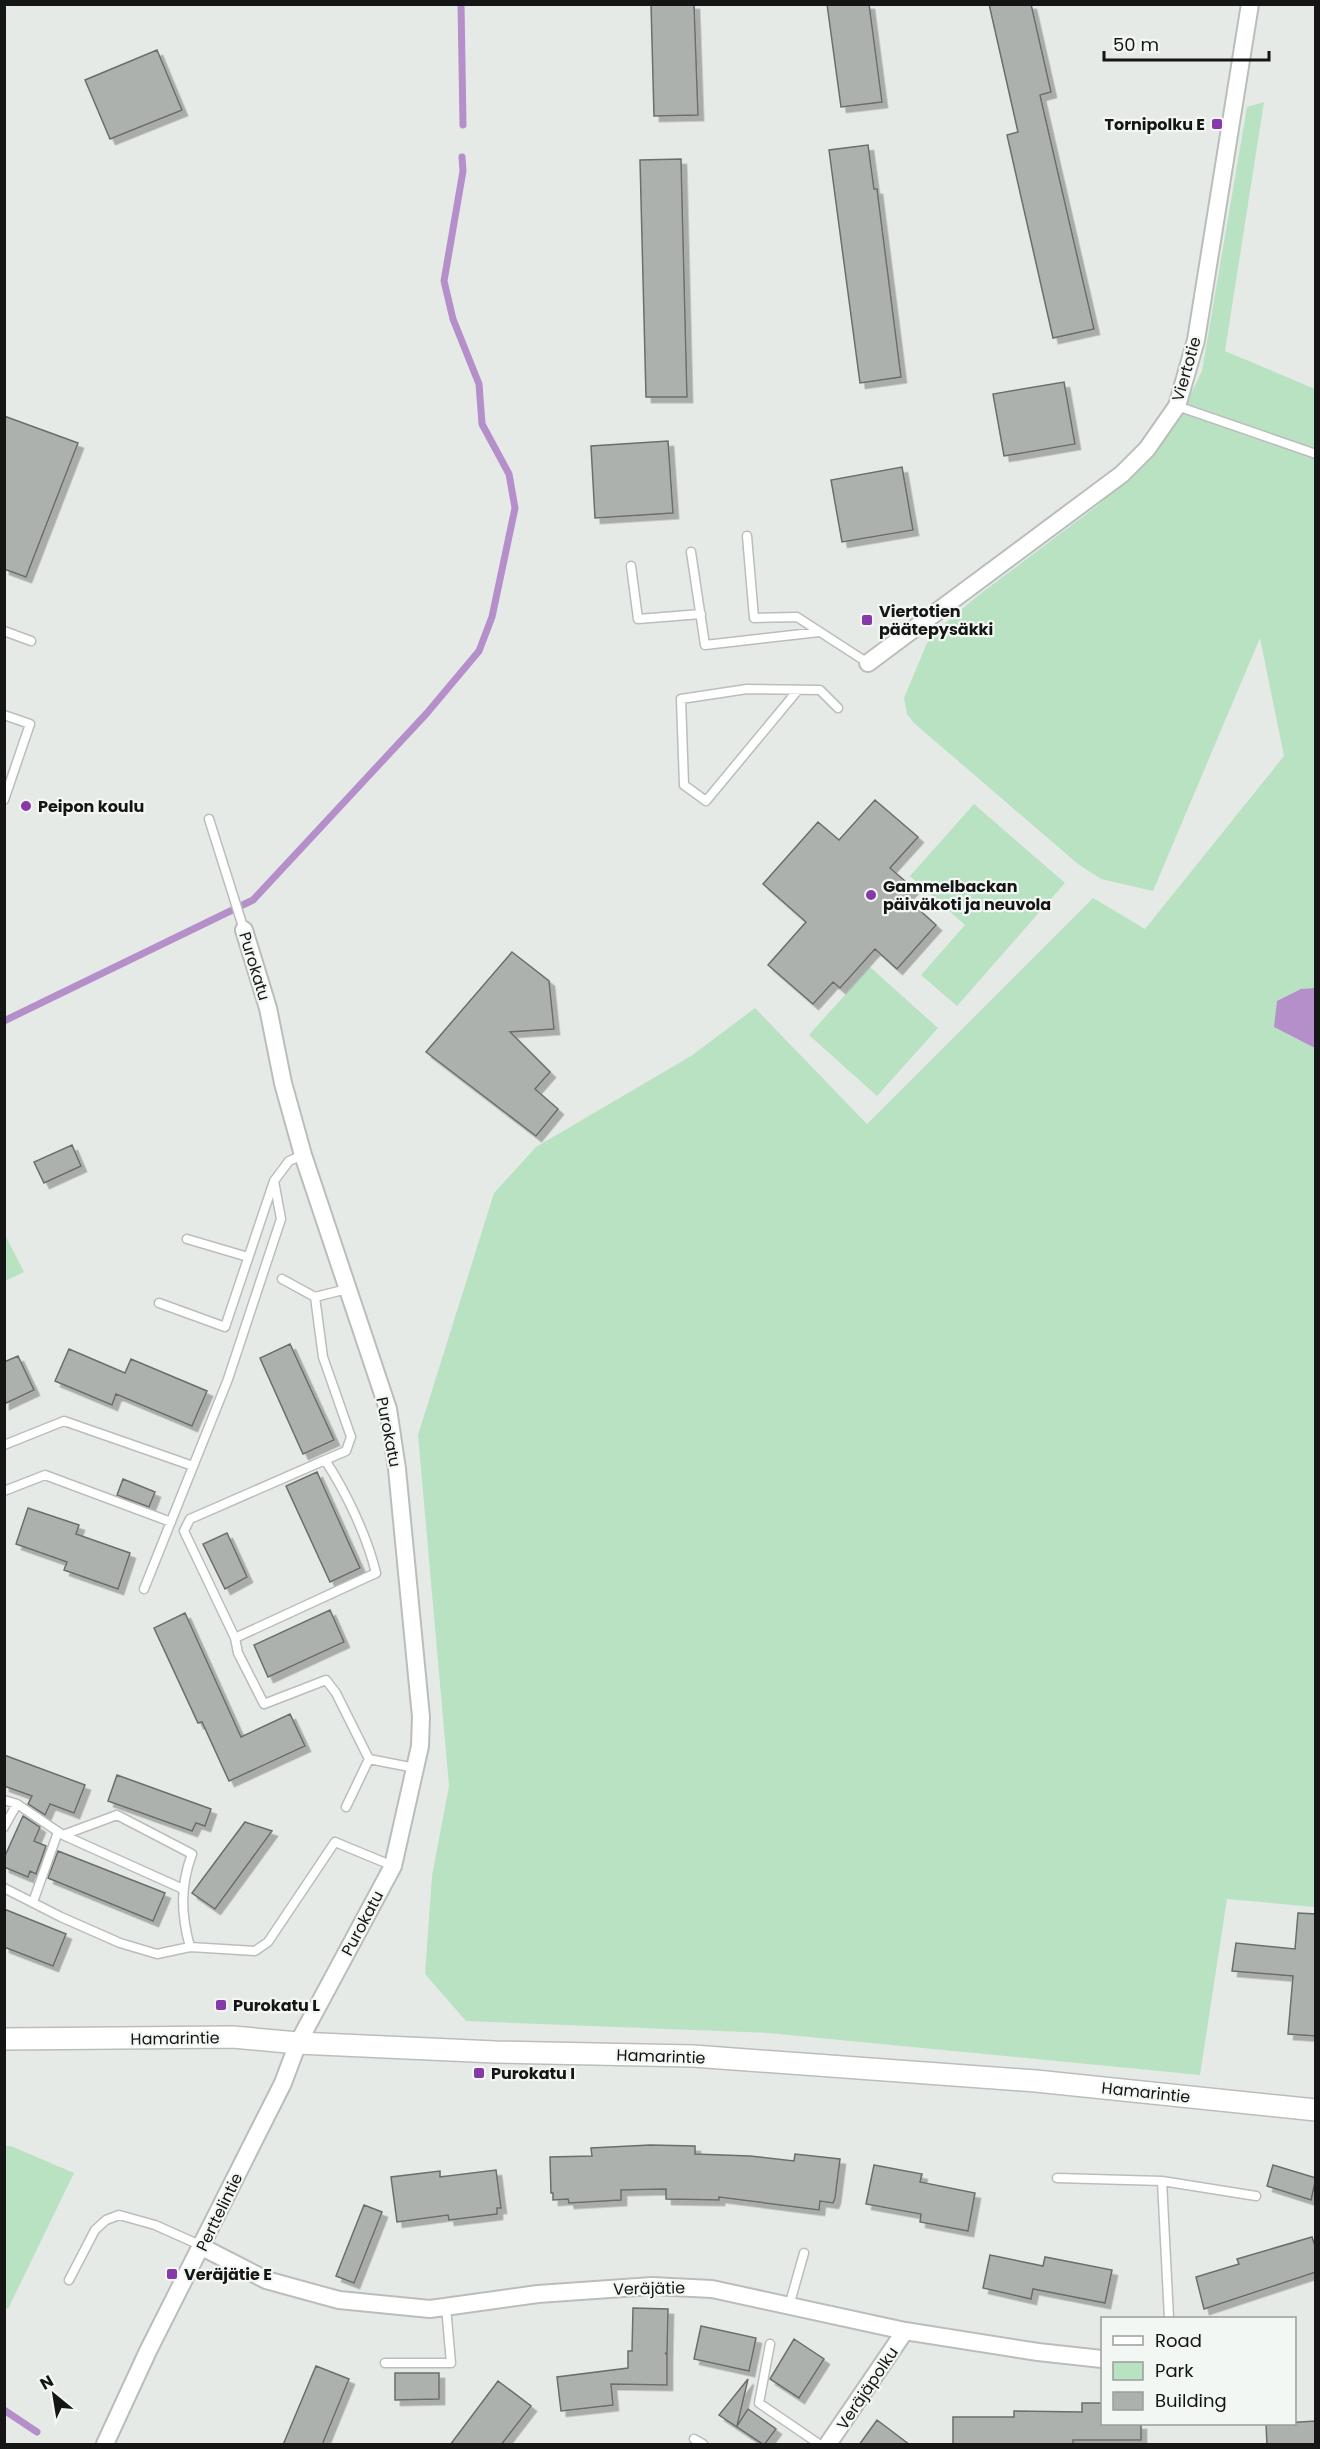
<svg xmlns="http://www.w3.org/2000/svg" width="1320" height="2449" font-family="Poppins,sans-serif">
	<defs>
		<filter id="shadow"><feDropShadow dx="5.5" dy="5.5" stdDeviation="0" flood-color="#0004"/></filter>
	</defs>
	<rect width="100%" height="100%" fill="#e6eae7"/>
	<path fill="#b8e2c2" d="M1264,102L1225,351L1315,389V1907L1227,1899L1200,2075L768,2033L466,2021L425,1974L432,1876L449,1786L418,1435L494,1193L536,1147L691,1056L755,1008L867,1124L1093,898L1145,929L1284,756L1260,638L1153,891L1101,879L1078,864L914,723L907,714L904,698L927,643L937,630L980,594L1097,506L1154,454L1181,414L1202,371L1247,107Z
		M974,804L1065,883L957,1006L921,975L965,925L910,876Z
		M870,967L938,1028L877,1096L809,1035Z
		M4,1233L24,1272L5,1281H4Z
		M5,2146H11L74,2173L8,2309L4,2307Z"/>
	<path fill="#b58fca" d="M1315,988H1316L1315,1048L1274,1027L1277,1001L1301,989Z"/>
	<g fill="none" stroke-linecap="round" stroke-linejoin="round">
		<path stroke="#b58fca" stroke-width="7" d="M461,4L463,125
			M4,1021L253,900L427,713L479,651L492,617L515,508L509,474L482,424L479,384L453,319L444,281L463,171L462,157
			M4,2410L37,2432"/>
	</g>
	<path fill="#adb1ae" stroke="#6b6e6c" stroke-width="1.5" filter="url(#shadow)" d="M651,4H694L698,115L654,116Z
		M827,4H869L882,102L841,107Z
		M989,4H1031L1051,92L1040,95L1094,329L1053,338L1007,135L1018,132Z
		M157,50L182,110L110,139L85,80Z
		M868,145L874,189H877L901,377L860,383L829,150Z
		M681,159L687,397H646L640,160Z
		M1064,382L1075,444L1004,456L993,394Z
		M4,416L78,443L26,577L4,569Z
		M668,441L673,513L595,518L591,446Z
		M902,467L913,530L842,542L831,480Z
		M875,800L918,837L890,868L913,888L905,897L936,925L897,969L875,949L840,988L833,982L813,1004L768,965L806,922L763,884L818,822L839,840Z
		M512,952L549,981L554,1029L510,1032L550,1072L535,1089L558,1109L536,1136L426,1052Z
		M72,1145L81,1166L44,1183L34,1162Z
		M290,1344L334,1440L303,1454L260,1358Z
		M69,1349L125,1373L131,1359L207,1391L192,1426L116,1394L112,1405L55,1381Z
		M18,1356L34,1390L4,1404V1362Z
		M317,1472L360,1568L330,1582L286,1486Z
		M123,1479L155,1492L149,1507L117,1495Z
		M28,1508L79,1525L76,1534L130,1553L118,1589L64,1570L67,1562L16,1544Z
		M227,1533L247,1577L225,1589L203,1544Z
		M330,1610L344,1642L268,1677L254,1645Z
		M185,1613L241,1737L290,1714L305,1746L229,1781L202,1722L198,1723L154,1628Z
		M4,1755L85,1785L74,1813L50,1804L45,1815L28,1804L32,1796L4,1786Z
		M117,1775L211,1809L205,1826L196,1823L192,1831L108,1801Z
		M23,1816L40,1827L34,1841L46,1846L36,1874L30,1871L28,1877L4,1867V1858Z
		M245,1822L272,1831L215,1909L192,1893Z
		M58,1851L165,1893L153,1921L48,1878Z
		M4,1909L66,1934L53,1966L4,1947Z
		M1298,1913L1316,1914V2036L1288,2034L1293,1976L1232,1971L1236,1943L1295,1949Z
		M650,2145L695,2146V2154L750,2156L794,2161L795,2154L840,2159L835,2198L833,2203L820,2201L819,2210L719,2197V2200L666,2199V2189L621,2190V2200L569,2203L568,2199L553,2200V2193H551L550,2157L592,2156L591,2148Z
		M874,2165L922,2174L920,2182L975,2193L968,2231L920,2222L921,2214L866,2204Z
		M1273,2165L1316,2178L1311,2200L1267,2186Z
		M496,2170L501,2208H497V2214L449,2220L448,2215L397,2222L391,2177L440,2171V2177Z
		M364,2205L382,2212L354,2283L336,2276Z
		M1312,2237L1316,2249V2272L1204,2309L1196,2277L1239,2264L1237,2259Z
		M990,2255L1043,2266L1045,2257L1112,2270L1105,2303L1033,2289L1031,2299L983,2288Z
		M633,2308L668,2309L667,2354L665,2353L667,2355V2385L611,2384L613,2405L561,2411L557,2377L628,2368V2351H632Z
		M701,2326L756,2338L749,2371L694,2359Z
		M794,2339L824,2359L799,2398L770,2379Z
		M316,2366L349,2379L322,2445H283Z
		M395,2373H439V2399L395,2400Z
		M748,2379L737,2426L748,2409L776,2429L764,2445L719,2415Z
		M498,2381L531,2406L501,2445H450Z
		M1082,2403H1102V2424H1141V2440H1073V2445H953V2417H1014V2411L1082,2412Z
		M877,2420L910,2445H859Z
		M1316,2421V2445H1267L1266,2424Z"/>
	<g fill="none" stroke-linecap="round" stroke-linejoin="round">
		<g stroke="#babebb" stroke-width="11">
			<path id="service" d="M1177,406L1316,454
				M747,536L754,618L797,617L868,663
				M691,552L705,645L819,632
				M631,566L638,619L701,614
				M4,631L31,641
				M798,690L706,801L684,785L681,699L747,689L820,690L838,708
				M4,715L30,724L4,800
				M209,819L244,930
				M187,1239L248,1257
				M282,1279L315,1297L323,1357L351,1437L346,1451L325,1460
				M315,1297L347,1289
				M159,1303L225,1327L274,1181L289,1161L303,1155
				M4,1445L64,1421L193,1466
				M4,1491L45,1475L171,1522
				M144,1589L228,1379L281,1219L274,1181
				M235,1638L184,1531L190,1519L325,1460C346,1492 367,1536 376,1573L235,1638L238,1653L264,1704L326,1680L336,1693L369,1759
				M4,1800L17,1804L63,1835L117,1815L192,1854C180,1886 181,1914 190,1947
				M346,1807L369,1759L415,1768
				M4,1827L17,1804
				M63,1835L183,1889
				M4,1888L61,1917L120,1943L157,1954L190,1947L255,1951L268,1942L335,1842L393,1866
				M33,1902L58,1832
				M1057,2178L1162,2181L1256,2196
				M1162,2181L1169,2318
				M69,2280L95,2230L106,2220L119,2215L155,2225L202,2246
				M789,2306L804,2253
				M770,2344L759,2403L819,2444
				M385,2363H451L446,2307
				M694,2439L703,2444"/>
		</g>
		<g stroke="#babebb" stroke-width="20">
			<path id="minor" d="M868,663L1122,474L1147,449L1177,406L1196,340L1250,4
				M202,2247L266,2280L339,2300L430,2309L538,2294L652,2286L712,2289L905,2331L1038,2352L1102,2359
				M105,2444L148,2351L283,2083L298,2043L393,1866L420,1746L421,1717L397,1469L388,1409L303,1155L283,1083L268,1008L244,930
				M828,2444L905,2331"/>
		</g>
		<g stroke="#babebb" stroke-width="24">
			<path id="tertiary" d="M4,2039L233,2037L298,2043L495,2052L693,2056L1036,2081L1316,2110"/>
		</g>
		<use href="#service" stroke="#fff" stroke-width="8"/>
		<use href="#minor" stroke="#fff" stroke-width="16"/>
		<use href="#tertiary" stroke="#fff" stroke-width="21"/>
	</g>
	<g fill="#8639a9" stroke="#f3f7f4" stroke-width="2">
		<rect x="1211" y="118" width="12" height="12" rx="3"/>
		<rect x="861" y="614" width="12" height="12" rx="3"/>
		<circle cx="26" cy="806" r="6"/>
		<circle cx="871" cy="895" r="6"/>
		<rect x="215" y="1999" width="12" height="12" rx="3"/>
		<rect x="473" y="2067" width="12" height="12" rx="3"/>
		<rect x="166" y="2268" width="12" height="12" rx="3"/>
	</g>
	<g text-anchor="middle" stroke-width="4.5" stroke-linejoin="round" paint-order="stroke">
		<g font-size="16" font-weight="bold" fill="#141514" stroke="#f3f7f4" text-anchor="start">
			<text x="1205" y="130" text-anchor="end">Tornipolku E</text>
			<text x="879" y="617">Viertotien<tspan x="879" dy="18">päätepysäkki</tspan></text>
			<text x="38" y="812">Peipon koulu</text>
			<text x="883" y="892">Gammelbackan<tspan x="883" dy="18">päiväkoti ja neuvola</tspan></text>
			<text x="233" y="2011">Purokatu L</text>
			<text x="491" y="2079">Purokatu I</text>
			<text x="184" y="2280">Veräjätie E</text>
		</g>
		<g font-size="16" fill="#141514" stroke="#f3f7f4">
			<text transform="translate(1186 369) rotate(-74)" y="6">Viertotie</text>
			<text transform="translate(255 966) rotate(73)" y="6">Purokatu</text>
			<text transform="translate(389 1432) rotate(79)" y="6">Purokatu</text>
			<text transform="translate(362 1923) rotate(-62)" y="6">Purokatu</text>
			<text transform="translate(175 2038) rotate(-1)" y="6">Hamarintie</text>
			<text transform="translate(661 2056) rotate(2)" y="6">Hamarintie</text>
			<text transform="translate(1146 2092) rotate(6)" y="6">Hamarintie</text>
			<text transform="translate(219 2212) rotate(-64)" y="6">Perttelintie</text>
			<text transform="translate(649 2288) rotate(-1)" y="6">Veräjätie</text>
			<text transform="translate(867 2388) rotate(-56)" y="6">Veräjäpolku</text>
		</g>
	</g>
	<rect width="1320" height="2449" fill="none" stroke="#141514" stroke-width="12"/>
	<rect x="1101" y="2317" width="195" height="108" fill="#f3f7f4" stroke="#9a9d9a" stroke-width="1.5"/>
	<rect x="1113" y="2336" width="30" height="9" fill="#ffffff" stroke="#9a9d9a" stroke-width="1.5"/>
	<text x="1155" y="2347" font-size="18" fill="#141514">Road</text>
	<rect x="1113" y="2362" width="30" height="18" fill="#b8e2c2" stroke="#9a9d9a" stroke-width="1.5"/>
	<text x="1155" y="2377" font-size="18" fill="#141514">Park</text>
	<rect x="1113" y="2392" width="30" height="18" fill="#adb1ae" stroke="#9a9d9a" stroke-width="1.5"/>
	<text x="1155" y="2407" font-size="18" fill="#141514">Building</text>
	<g transform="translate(54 2395) rotate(330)" stroke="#f3f7f4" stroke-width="4.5" paint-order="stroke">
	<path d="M0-4.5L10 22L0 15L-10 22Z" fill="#141514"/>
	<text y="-9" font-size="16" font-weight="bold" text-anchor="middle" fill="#141514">N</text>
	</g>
	<path d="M1104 51v9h165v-9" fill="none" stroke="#141514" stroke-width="3"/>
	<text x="1113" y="51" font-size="18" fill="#141514" stroke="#f3f7f4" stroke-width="4.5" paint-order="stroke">50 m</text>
</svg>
